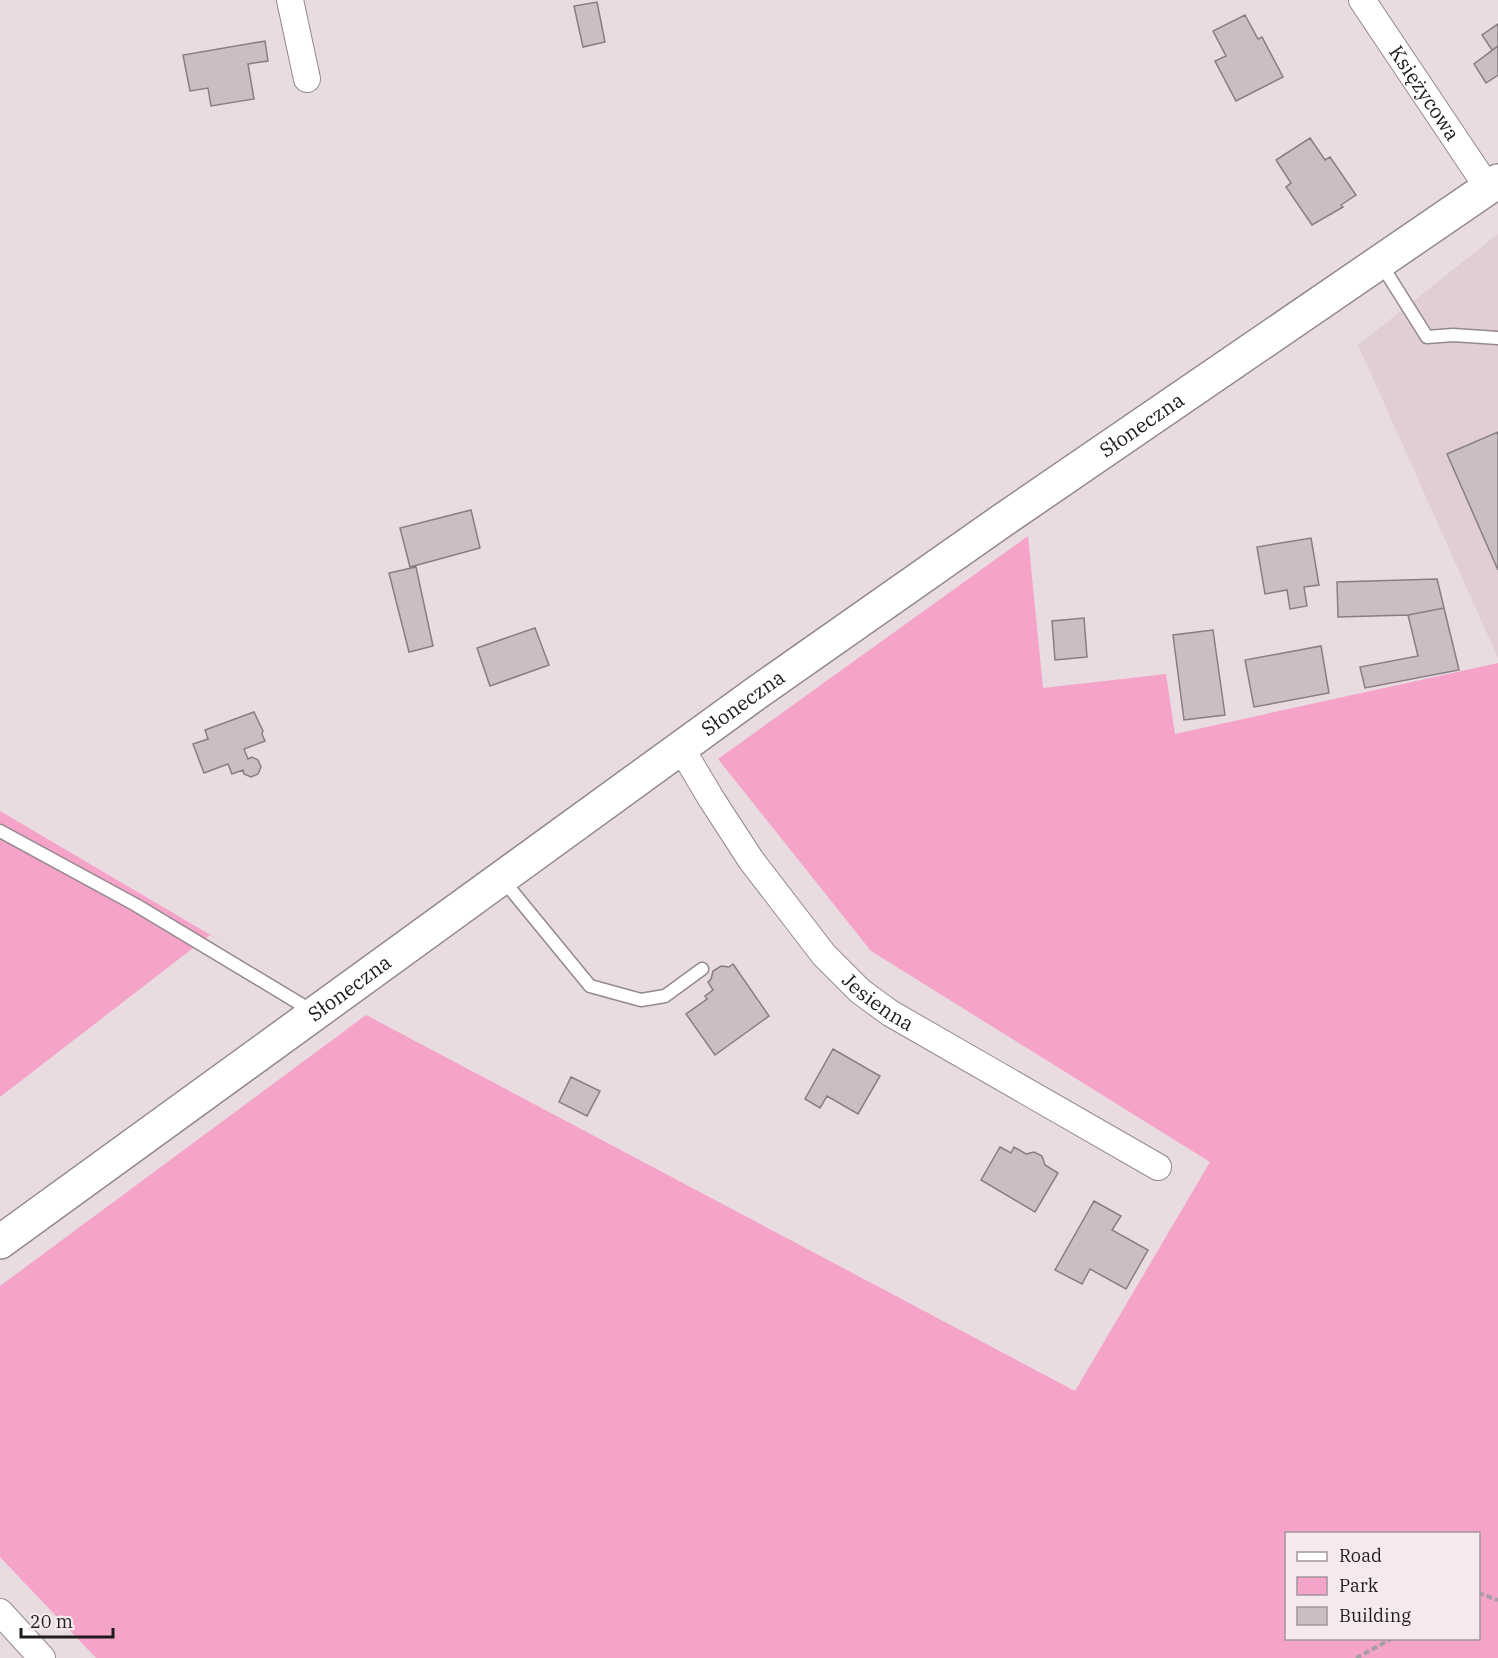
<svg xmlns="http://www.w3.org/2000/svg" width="1498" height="1658" font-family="'IBM Plex Serif',serif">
	<rect width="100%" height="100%" fill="#e8dce1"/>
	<path fill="#e1cdd5" d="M1498,234V658L1358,345Z"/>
	<path fill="#f5a3c9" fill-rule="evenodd" d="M1028,536L1043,688L1166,674L1175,734L1498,663V1658H96L0,1557V1286L366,1015L282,977L210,935L0,1097V811L282,977L366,1015L1075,1391L1210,1162L871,951L718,759ZM1286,1534H1478V1638H1286Z"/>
	<path fill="#cabec3" stroke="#887e82" stroke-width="1.5" d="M597,2L605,42L583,47L574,6Z
		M1245,15L1258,39L1262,37L1283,77L1236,101L1215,61L1226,56L1213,31Z
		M1498,24V46L1492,50L1482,35Z
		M265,41L268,61L248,64L254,99L211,106L208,88L190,91L183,55Z
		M1498,46V75L1486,83L1474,64Z
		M1310,138L1325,160L1330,157L1356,195L1341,205L1343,207L1312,225L1286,187L1291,183L1276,160Z
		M1498,432V570L1447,454Z
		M471,510L480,548L410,567L400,528Z
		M1311,538L1319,585L1304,587L1307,606L1290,609L1287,590L1265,594L1257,547Z
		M416,567L433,646L409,652L389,573Z
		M1437,579L1444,608L1408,615L1338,617L1337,582Z
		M1444,608L1459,670L1365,688L1360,667L1418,656L1408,615Z
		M1084,618L1087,657L1055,660L1052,621Z
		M535,628L549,665L490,686L477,648Z
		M1213,630L1225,715L1184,720L1173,635Z
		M1321,646L1329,693L1254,707L1245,660Z
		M254,712L263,731L262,734L265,741L244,749L248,759L252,757L258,760L261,767L258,774L251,777L244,774L243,770L232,774L228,764L204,773L193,744L208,739L205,730Z
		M733,964L769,1016L715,1055L686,1014L707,999L705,996L713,990L708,982L711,979L713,971L721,966L729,967Z
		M833,1049L880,1076L858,1114L827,1096L820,1108L805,1099Z
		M571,1077L600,1091L587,1116L559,1102Z
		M1000,1147L1011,1153L1014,1147L1026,1154L1034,1152L1042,1156L1045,1165L1058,1173L1035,1212L981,1180Z
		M1094,1201L1121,1216L1112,1230L1148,1250L1126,1289L1090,1269L1082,1284L1055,1270Z"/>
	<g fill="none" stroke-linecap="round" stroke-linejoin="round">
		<g stroke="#94898e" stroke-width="15">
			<path id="lane" d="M1381,264L1427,337L1453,335L1498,338
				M0,831L136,905L312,1011
				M503,880L590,986L641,1000L665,996L702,969"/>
		</g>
		<g stroke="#94898e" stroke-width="28">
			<g id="street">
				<path d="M290,0L307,79"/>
				<path id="s1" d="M1362,0L1488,188"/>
				<path id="s2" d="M681,748L712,800L751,860L824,955L860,991L890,1013L1158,1167"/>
				<path d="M0,1612L42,1658"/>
			</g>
		</g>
		<g stroke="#94898e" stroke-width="36">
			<g id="secondary">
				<path id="s3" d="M0,1242L755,694L1003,520L1498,181"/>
			</g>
		</g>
		<path stroke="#a79ea2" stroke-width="4" stroke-dasharray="6 3" stroke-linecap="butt" d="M1478,1593L1498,1600
			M1356,1658L1393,1638"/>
		<use href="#lane" stroke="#fff" stroke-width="12"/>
		<use href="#street" stroke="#fff" stroke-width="26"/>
		<use href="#secondary" stroke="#fff" stroke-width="33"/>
	</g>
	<g text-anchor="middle" stroke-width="5" stroke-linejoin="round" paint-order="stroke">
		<g font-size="20" fill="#201c1e" stroke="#f5e9ee">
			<text dy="7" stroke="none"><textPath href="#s1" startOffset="112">Księżycowa</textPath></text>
			<text dy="7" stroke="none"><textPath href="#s3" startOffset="1404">Słoneczna</textPath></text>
			<text dy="7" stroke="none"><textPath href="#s3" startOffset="918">Słoneczna</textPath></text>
			<text dy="7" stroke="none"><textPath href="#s3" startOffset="432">Słoneczna</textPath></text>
			<text dy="7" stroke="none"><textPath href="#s2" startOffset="324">Jesienna</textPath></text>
		</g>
	</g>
	<rect x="1285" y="1532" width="195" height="108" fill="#f5e9ee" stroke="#a0979b" stroke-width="1.5"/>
	<rect x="1297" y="1552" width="30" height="9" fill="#ffffff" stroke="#a0979b" stroke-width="1.5"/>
	<text x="1339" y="1562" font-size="18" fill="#201c1e">Road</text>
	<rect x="1297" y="1577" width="30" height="18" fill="#f5a3c9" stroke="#a0979b" stroke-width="1.5"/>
	<text x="1339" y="1592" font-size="18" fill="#201c1e">Park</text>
	<rect x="1297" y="1607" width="30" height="18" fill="#cabec3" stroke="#a0979b" stroke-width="1.5"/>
	<text x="1339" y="1622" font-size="18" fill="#201c1e">Building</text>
	<path d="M21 1628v9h92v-9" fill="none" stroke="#201c1e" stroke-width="3"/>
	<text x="30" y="1628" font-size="18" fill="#201c1e" stroke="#f5e9ee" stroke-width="4.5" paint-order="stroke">20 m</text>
</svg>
